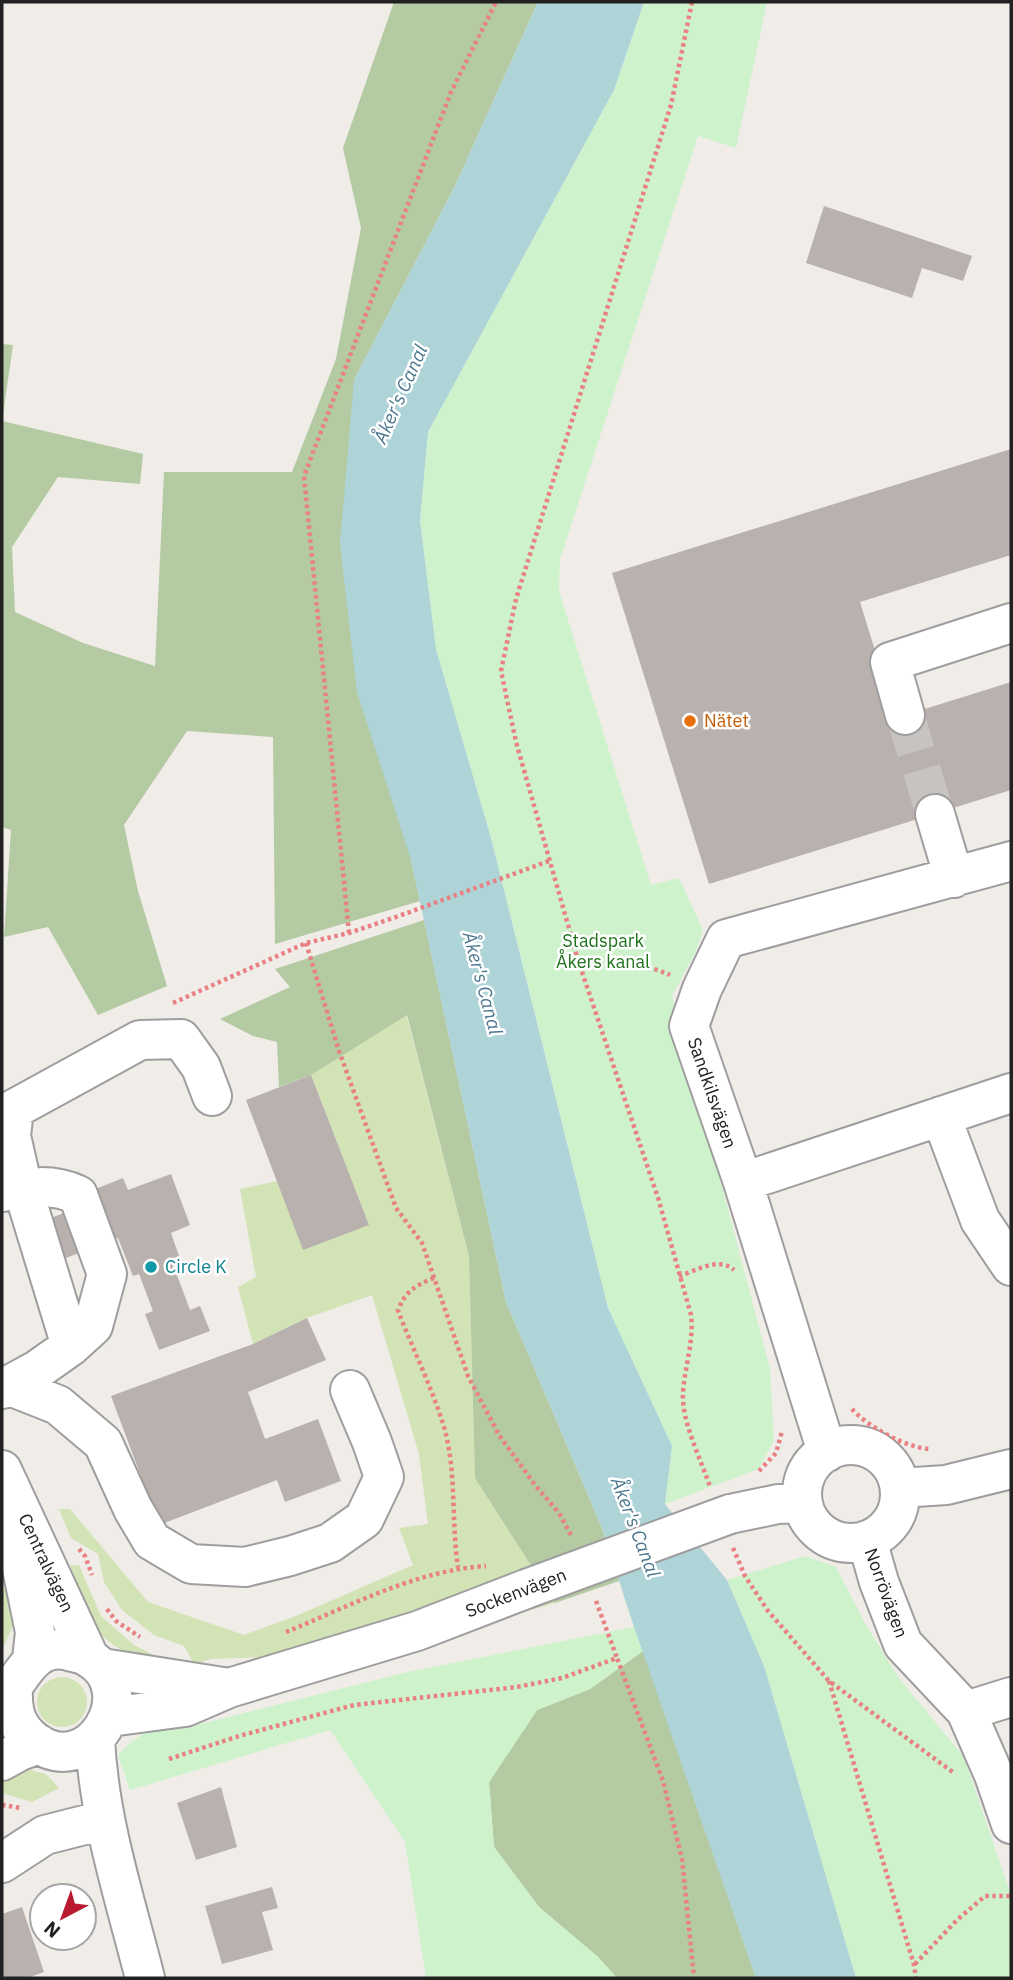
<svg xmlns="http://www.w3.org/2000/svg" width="1013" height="1980" font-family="'IBM Plex Sans',sans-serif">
	<rect width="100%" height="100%" fill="#f0ece8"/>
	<path fill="#d2e3b5" d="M406,1014L469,1256L475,1478L555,1603L424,1641L317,1655L211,1659L194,1664L184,1646L154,1635L122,1610L104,1582L98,1554L71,1538L59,1509H70L148,1602L244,1635L296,1616L413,1565L399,1528L428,1524L419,1454L372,1295L307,1318L253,1344L238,1287L256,1277L240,1189L277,1181L369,1225L311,1075Z
		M70,1565H79L101,1616L134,1645L162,1659L155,1666C142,1660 127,1654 115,1646C89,1630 80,1592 70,1565Z
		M10,1587L14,1623L2,1650V1591Z
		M37 1702a25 25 0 1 1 50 0a25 25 0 1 1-50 0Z
		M30,1770L46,1774L59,1788L32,1802L2,1793V1780Z"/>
	<path fill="#b3caa2" d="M394,2H538L455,186L354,380L411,860L420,901L275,944L273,737L187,731L124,825L138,891L167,986L98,1015L48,927L4,937L11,830L2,827V344L13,345L2,421L143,454L140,484L58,477L12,547L15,612L83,643L155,666L164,472H292L336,359L361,228L343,148Z
		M424,920L506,1302L602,1528L619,1581L555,1603L475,1478L469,1256L407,1015L311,1075L279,1087L277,1042L253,1036L220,1019L290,987L275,969Z
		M643,1651L756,1978H617L598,1957L539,1907L494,1847L489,1782L537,1710L590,1689Z"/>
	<path fill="#cef3cc" d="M644,2H767L736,148L698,136L560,559L559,591L651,885L679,878L703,930L695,953L672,996L770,1369L774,1440L759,1469L665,1504L672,1446L608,1308L491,838L436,649L420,521L428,432L614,90Z
		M805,1556L836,1567L866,1625L898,1677L964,1757L1011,1895V1978H856L764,1666L727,1580Z
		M634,1627L643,1651L590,1689L537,1710L489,1782L494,1847L539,1907L598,1957L617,1978H426L405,1842L330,1730L130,1790L118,1756L128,1744L146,1732L197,1725L403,1673Z"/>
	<path fill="#aed4d8" d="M538,2H644L614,90L428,432L420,521L436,649L491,838L608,1308L672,1446L665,1504L727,1580L764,1666L856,1978H756L634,1627L602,1528L506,1302L411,860L357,692L340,544L354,380L455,186Z"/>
	<path fill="#b9b1ae" d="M824,206L972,256L963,281L922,268L912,298L806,263Z
		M1011,449V555L860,602L896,718L1011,682V790L709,884L612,573Z
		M311,1075L369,1225L303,1250L246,1100Z
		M171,1174L190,1225L171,1233L179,1256L171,1259L190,1310L200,1306L210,1331L159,1350L145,1314L153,1311L139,1274L133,1276L118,1238L53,1263L37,1223L83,1206L93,1190L123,1178L128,1190Z
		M307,1318L326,1360L248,1392L265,1439L318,1419L341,1481L285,1502L277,1480L159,1525L111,1396L253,1344Z
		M221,1787L237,1847L196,1860L177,1803Z
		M272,1887L278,1908L262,1912L273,1950L222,1964L205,1906Z
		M22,1907L44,1972L27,1978H2V1914Z"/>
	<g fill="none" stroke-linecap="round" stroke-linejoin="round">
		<path stroke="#c7c3c0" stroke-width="38" stroke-dasharray="38 19" stroke-linecap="butt" d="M905,715L935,814"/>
		<g stroke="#9e9e9e" stroke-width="42">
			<path id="minor" d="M905,715L890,662L1011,623
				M935,814L954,878
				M941,1116L980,1220L1011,1266
				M743,1182L1011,1093
				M2,1192C29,1187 52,1183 78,1195L107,1274L93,1326L71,1346L37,1370L2,1389
				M71,1346L23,1189L11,1136L14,1109L140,1040L181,1039L201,1067L212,1096
				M10,1386L58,1405L103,1443L133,1509L152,1541L191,1564L245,1567L290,1556L330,1543L364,1519L384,1477L372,1442L350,1390
				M802 1494a49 49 0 1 1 98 0a49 49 0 1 1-98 0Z
				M827,1452L743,1182L689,1026L702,989L726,939L1011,861
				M2,1470L89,1657
				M900,1488L946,1485L1011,1469
				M730,1514L778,1504L803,1503
				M14,1529L35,1632L32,1660
				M867,1540L879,1582L903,1644L966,1711L994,1775L1011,1824
				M102,1668L229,1688
				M2,1701C20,1681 33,1641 69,1651C75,1653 84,1654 89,1658C145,1691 89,1783 34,1741C16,1727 12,1711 13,1689
				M966,1711L1011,1697
				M110,1717L185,1707L229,1688L417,1631L526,1589
				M95,1739C99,1821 125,1899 145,1978
				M2,1761L20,1751L39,1744
				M2,1863L45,1835L104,1820"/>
		</g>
		<path stroke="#e98084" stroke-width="4.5" stroke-dasharray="3.5 3.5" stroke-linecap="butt" d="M692,2L671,105L516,599L501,671L516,742L578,960L659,1201L691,1315C694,1342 685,1365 683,1392C681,1421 701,1459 710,1487
			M349,933L304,476L451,92L496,2
			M306,943L339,1051L396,1208L422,1243L468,1376L499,1435L535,1485L559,1513L572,1537
			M578,960C610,962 641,962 670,975
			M173,1003L306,943L349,933L396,917L549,861
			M679,1276C696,1271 719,1256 734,1270
			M434,1278C416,1285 404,1292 398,1311C413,1349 432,1388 444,1427C457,1473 451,1521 458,1567
			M852,1409C868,1427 905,1447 929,1449
			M759,1471L776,1453L782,1431
			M733,1548L745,1576L768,1611L829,1681L954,1773
			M79,1549L85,1556L92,1575
			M596,1601L617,1658
			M107,1609L116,1621L140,1637
			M286,1632C350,1606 417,1570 486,1566
			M829,1681L914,1965L916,1978
			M169,1759L239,1736L354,1705L517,1687L562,1678L617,1658L663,1781L682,1859L694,1978
			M2,1805L21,1808
			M915,1964L957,1920L985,1896H1011"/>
		<use href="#minor" stroke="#fff" stroke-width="38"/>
		<g stroke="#9e9e9e" stroke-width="42" stroke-linecap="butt">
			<path id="minor-bridge" d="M526,1589L730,1514"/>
		</g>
		<use href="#minor-bridge" stroke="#fff" stroke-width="38"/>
	</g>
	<circle fill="#e8710a" stroke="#fff" stroke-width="2.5" cx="690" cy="721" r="7"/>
	<circle fill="#0f9aa8" stroke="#fff" stroke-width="2.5" cx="151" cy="1267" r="7"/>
	<g text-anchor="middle" stroke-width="5" stroke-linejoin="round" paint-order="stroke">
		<g font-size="18" fill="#c56008" stroke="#fff" text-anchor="start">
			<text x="704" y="727">Nätet</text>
		</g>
		<g font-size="18" fill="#1f731a" stroke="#fff">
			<text x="603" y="947">Stadspark<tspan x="603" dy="21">Åkers kanal</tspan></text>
		</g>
		<g font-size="18" fill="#212121" stroke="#fff">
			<text transform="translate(712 1093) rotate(71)" y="6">Sandkilsvägen</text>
			<text transform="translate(46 1563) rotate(65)" y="6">Centralvägen</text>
			<text transform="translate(516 1593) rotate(-21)" y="6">Sockenvägen</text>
			<text transform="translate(886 1593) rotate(70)" y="6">Norrövägen</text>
		</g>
		<g font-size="18" fill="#0d838f" stroke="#fff" text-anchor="start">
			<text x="165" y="1273">Circle K</text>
		</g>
		<g font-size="19" font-style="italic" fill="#4d778f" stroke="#fff">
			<text transform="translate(400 394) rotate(-66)" y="7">Åker's Canal</text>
			<text transform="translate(483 983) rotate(75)" y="7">Åker's Canal</text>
			<text transform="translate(636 1527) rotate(69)" y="7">Åker's Canal</text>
		</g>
	</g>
	<rect width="1013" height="1980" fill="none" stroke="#212121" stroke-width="7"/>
	<g transform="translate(63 1917) rotate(221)"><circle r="33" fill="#ffffff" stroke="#a6a6a6" stroke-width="2"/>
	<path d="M0-5L12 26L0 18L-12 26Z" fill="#b81930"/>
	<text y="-10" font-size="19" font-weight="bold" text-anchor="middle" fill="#212121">N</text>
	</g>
</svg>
